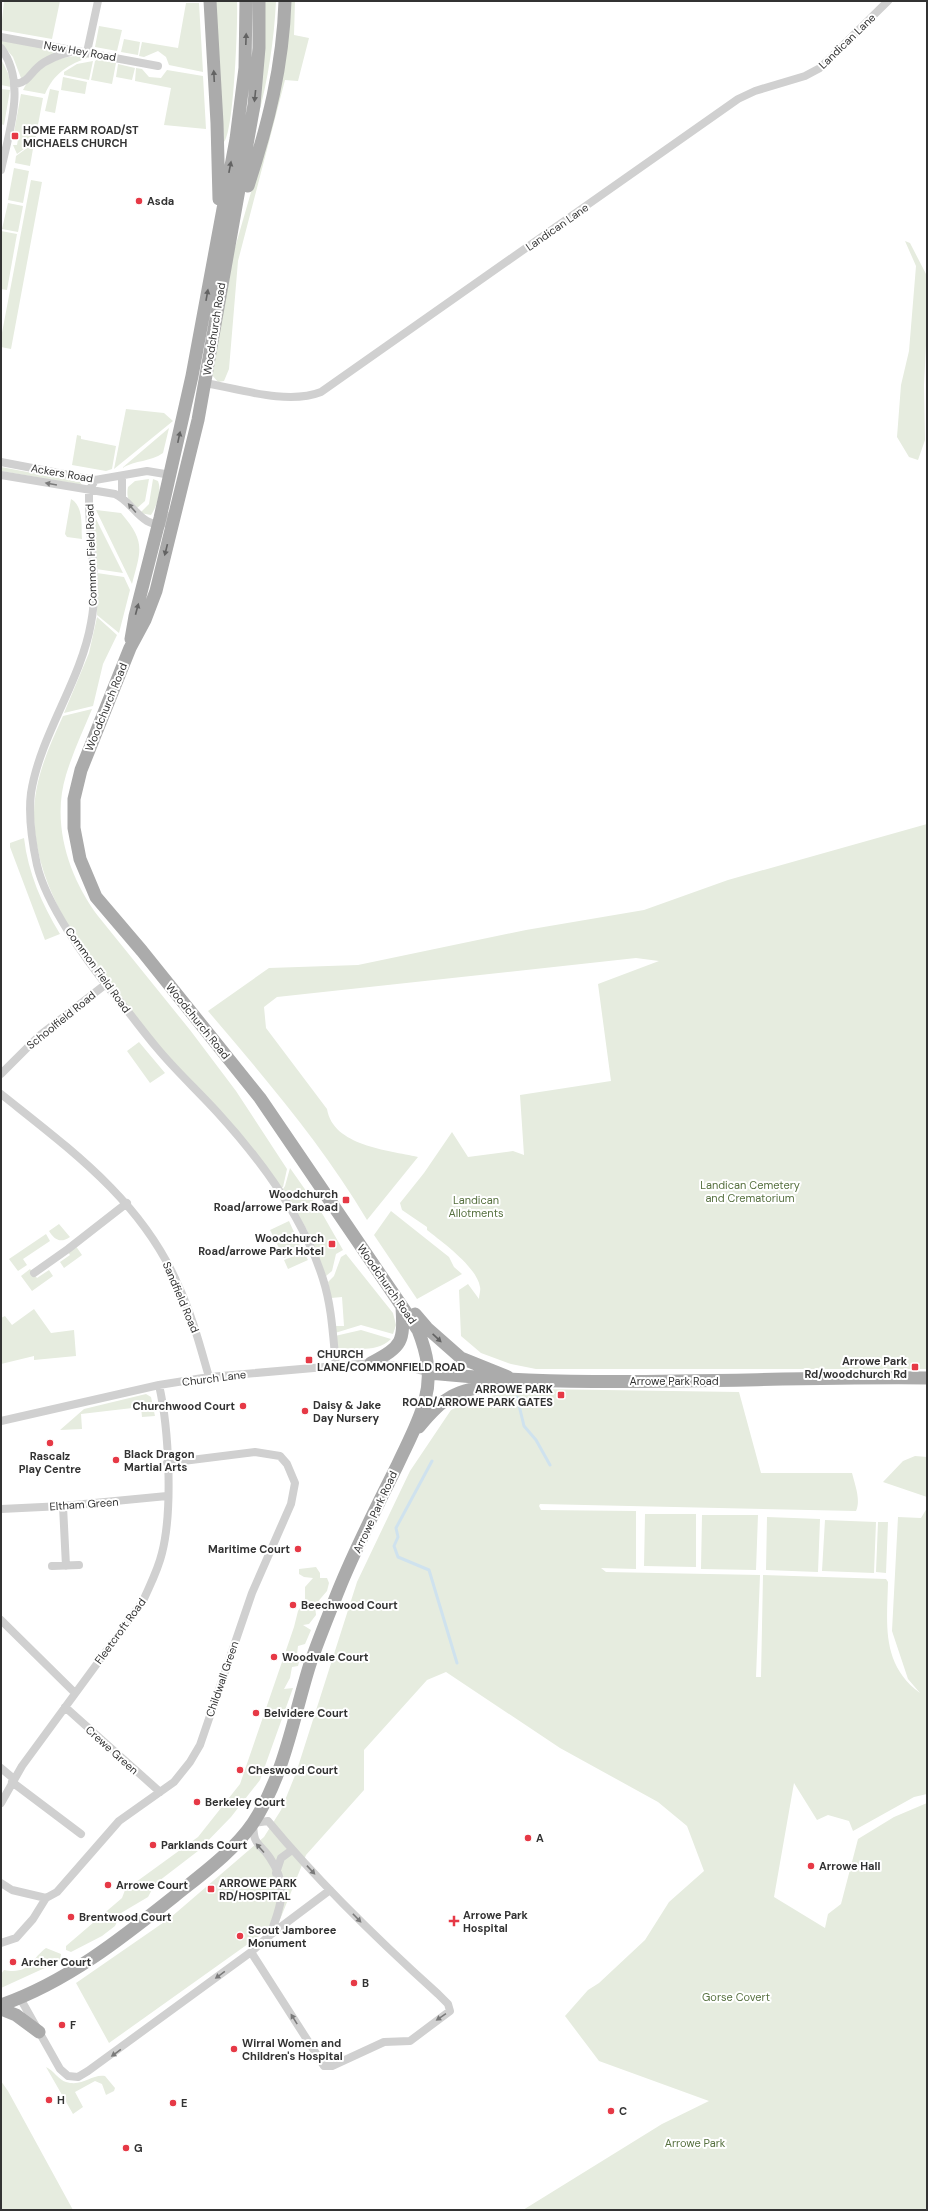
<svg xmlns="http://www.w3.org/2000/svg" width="928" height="2211" font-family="'DM Sans',sans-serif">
	<rect width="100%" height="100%" fill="#fff"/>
	<path fill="#e6ecdf" d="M4,1H60L52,39L1,30Z
		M213,1H237C238,21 234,132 224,142Z
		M261,1H276C274,41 268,79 258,117Z
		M288,1H295L294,35L309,38L298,81L285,80L238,261L229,369L224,381L218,382L212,375L234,251L265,144Z
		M186,3H199L203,72L169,65L166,57L158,51L144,57L139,56L142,42L178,48Z
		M99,26L122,30L117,51L95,47Z
		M1,39L55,50L56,52L25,78H21L13,57L1,43Z
		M124,39L140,42L138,55L121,52Z
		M77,56L90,57C69,64 54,73 45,94L23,90C33,70 54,57 77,56Z
		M1,59L8,73L11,87L1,85Z
		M98,59L116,63L112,84L91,80L95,61Z
		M93,61L89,80L64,75V72L77,64Z
		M118,64L135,68L132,80L116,77Z
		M136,68L142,69L149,77L161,78L167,70L203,76L206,129L164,125L171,88L135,81Z
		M63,77L87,82L85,94L61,90Z
		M1,89L10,90L4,125L1,124Z
		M50,89L59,91L55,113L45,111Z
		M21,94L43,98L35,141L17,154L13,145H17L19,134L14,132Z
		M34,143L30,166L15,163L16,156Z
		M14,168L29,171L23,203L8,200Z
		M31,180L42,182L11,349L1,347V338Z
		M8,203L23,206L18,232L2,229Z
		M1,231L17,234L7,290L1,289Z
		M905,241L910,243L926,274L927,325L924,385L925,440L918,460L909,457L897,437L901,385L909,351L916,266Z
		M126,409L164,413L173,421L114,469Z
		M169,428L163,453C150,462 136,460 122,468Z
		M77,435L81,436V439L116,446L112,469L106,471L72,465Z
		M1,467L80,482L82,485L1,471Z
		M149,479L145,501L136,509C129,503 126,497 128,487L135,481Z
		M153,479L158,481C162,491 157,506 151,515L140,513L149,504Z
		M71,499C84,506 81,527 82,539L67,537L65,534Z
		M96,510L121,513C146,542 141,550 132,584Z
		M93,513L123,573L96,569Z
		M97,573L124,577L130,590L119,633L97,615Z
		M97,617L117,635L103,664L93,706L64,713L89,653Z
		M92,709C83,731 73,752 66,775C51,824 69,877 98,916L190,1030L236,1091L287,1169L283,1187L279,1189C244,1147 209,1105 174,1064C118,997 37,912 34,819C33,782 48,749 63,716Z
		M927,824V1369H536L511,1364L481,1353L461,1336L459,1290L468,1284L479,1299C479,1295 481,1290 480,1287C477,1267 442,1242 427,1230V1227L402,1210L400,1203L424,1173L452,1132L468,1157L513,1151L524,1155L520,1095L611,1081L598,984L659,961L636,958L277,997L264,1007L266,1028L327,1109C333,1146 388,1150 418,1157L367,1220C322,1144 264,1077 208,1011L269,968L358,965L526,930L644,910L728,880Z
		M24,838C28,873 42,904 60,934L45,940L10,847V843Z
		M139,1042L165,1073L150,1083L127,1051Z
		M290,1168L323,1215L343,1250L336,1254L332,1271L326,1276L307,1230L283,1189L285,1186Z
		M391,1211L449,1257L454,1267L462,1274L417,1299L374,1235Z
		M289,1221L302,1250L284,1258L270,1230Z
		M59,1224L70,1237C60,1244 54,1239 49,1231Z
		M46,1234L50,1241L23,1259L27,1265L18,1271L9,1259Z
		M73,1242L82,1255L64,1268L60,1262L70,1255L65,1248Z
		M304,1252L308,1260L288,1269L284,1260Z
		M346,1254L393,1313L396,1325L393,1334L361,1325L335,1333V1326H344L342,1297L331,1298L328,1282L334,1276L341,1257Z
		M30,1269L37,1278L49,1270L53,1276L32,1291L21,1276Z
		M34,1309L51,1333L74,1330L76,1356L34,1360V1356L1,1364V1318L5,1316L12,1325Z
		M361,1330L391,1339C377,1353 355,1348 336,1348L335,1336Z
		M537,1389L739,1392L761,1473H852C855,1485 861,1500 856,1511L540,1504L539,1506L541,1510L636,1511V1569L601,1568L606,1572L760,1575L756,1677H761L763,1575L886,1579L888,1582C887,1625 881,1664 920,1693L908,1679L892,1631L898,1517L921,1518L927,1508V1794L914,1797L853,1831L849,1821L828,1815L817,1820L794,1783L774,1897L825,1928L828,1914L841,1904L858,1839L894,1817L927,1803V2210H523L662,2124L709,2101L599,2061L565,2016L588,1990L599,1983L645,1940L669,1902L704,1871L687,1826L658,1802L560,1748L446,1672L427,1680L364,1750V1790L306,1855L279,1922L109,2043L76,1983L170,1918L264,1837L281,1810L296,1773L357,1582L410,1471L451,1410L465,1403L495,1395Z
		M146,1394L151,1397L155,1416L142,1417L141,1407L81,1414L82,1429L60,1430L84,1409Z
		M915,1456L927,1457V1497L883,1482L903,1461Z
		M645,1514H696V1567L644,1566Z
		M702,1515H758L756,1570L701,1569Z
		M767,1517L820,1519L818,1572L766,1570Z
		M825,1520L876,1522L874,1573L822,1571Z
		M878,1522H888L886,1573L876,1572Z
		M316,1567L320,1573V1578H327L329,1583L327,1591L315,1605L316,1615L309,1624L303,1625L311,1630L305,1644L298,1646L297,1654L300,1658L298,1666L292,1667L290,1678L284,1689L293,1688L260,1780L231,1817L198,1851L155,1884L148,1897L121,1913L115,1926L102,1936L71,1952L66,1950V1946L122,1898L125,1890L198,1837L240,1784L294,1627L298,1611L305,1600V1587L313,1578L304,1577L299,1574V1569Z
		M46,1948L61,1954L60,1961L1,1988V1974L4,1970C30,1975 31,1959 46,1948Z
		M46,2067C53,2070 59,2080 66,2082C83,2087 91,2074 105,2076L115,2088L114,2091L106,2095L102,2084L95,2081L75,2092L83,2107L73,2114Z
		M1,2081L8,2091L73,2210H1Z"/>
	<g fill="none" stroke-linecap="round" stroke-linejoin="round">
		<path stroke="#cfe2ee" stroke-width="3" d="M517,1397L524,1426L536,1440L550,1465
			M432,1461L396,1528L398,1537L394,1546L398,1557L429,1570L457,1663"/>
		<path stroke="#d0d0d0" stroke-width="8" d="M1,37L158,66
			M1,48C27,83 9,131 1,170
			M87,52L98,1
			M16,84C29,81 29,75 38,67C48,58 61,54 74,51
			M205,383C239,389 288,405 321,392L738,99L755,91L805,76L820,68L888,1
			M1,462L95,480L147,471L171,475
			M1,475L115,494C134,502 141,530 166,523L172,514
			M95,480L89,491V502C89,542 99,583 91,623C81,681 40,735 31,793C28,817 32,842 37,865C46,904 86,960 111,991C127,1009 141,1029 157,1048C175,1070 197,1090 217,1112C261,1160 303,1216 323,1279C332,1307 333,1337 336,1366
			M122,497V476
			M1,1074L39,1036L106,984
			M1,1094C71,1150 142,1201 178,1285C192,1315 200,1346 209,1377
			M34,1273L68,1249L127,1203
			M1,1421L159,1385L209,1377L371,1363L409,1367L429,1373
			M63,1506L66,1566
			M1,1509L63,1506L167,1496
			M52,1566L79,1565
			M1,1620L74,1692
			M65,1707L160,1792
			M1,1768L14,1779
			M12,1782L81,1834
			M1,1803L22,1766L143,1601C150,1585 158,1570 162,1553C173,1510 169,1429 159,1385
			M276,1873L281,1858L292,1850
			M1,1883L12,1890L46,1898
			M1,1943L16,1938L33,1919L46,1898L57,1892L119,1821L174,1782L190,1762L200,1745L252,1593L291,1504L295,1483L287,1464L280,1456L255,1452L167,1463
			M251,1952L324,2066H332L384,2042L410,2041L450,2011L448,2004L438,1994C378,1940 320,1884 268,1821L253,1823C254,1848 258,1840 270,1858C289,1886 281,1906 270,1935
			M20,1998L60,2069L68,2076L78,2077L88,2071L251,1952L270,1935L330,1890"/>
		<path stroke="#ababab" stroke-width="13" d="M210,1L217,123L219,199
			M248,186C268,125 283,66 285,1
			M131,639L135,616L160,518L192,376L236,139L245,68L246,1
			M415,1314L427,1328L461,1358L508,1377
			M371,1363C403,1346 404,1342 402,1307
			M429,1373C595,1390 761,1376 927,1378
			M419,1427C446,1394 454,1392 496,1384
			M1,2005C67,1982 122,1938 176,1895C202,1874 234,1851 253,1823C285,1774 293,1718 310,1664C319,1638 329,1614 339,1589C356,1547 377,1506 397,1466C407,1444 419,1423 425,1400C432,1375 427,1353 418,1330L260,1098L142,951L96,897L80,859L74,828V799L81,770L130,648L145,620L156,591L198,420L254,105L259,48V1
			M1,2009L16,2015L39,2032"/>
	</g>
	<defs><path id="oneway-solid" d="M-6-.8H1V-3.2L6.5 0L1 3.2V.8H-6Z"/></defs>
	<g fill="#636363">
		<use href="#oneway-solid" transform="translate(246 39) rotate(-88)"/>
		<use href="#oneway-solid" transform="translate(214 76) rotate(-93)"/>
		<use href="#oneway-solid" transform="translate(255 96) rotate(96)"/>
		<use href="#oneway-solid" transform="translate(230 167) rotate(-79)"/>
		<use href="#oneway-solid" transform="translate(207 295) rotate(-80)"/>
		<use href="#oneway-solid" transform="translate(179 437) rotate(-78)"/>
		<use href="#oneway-solid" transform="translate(166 550) rotate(104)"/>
		<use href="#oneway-solid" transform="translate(137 609) rotate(-75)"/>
		<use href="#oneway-solid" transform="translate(437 1338) rotate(43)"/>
	</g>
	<g fill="#7a7a7a">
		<use href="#oneway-solid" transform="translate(51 484) rotate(-170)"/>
		<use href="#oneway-solid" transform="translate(132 508) rotate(-131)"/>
		<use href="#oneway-solid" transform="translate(260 1848) rotate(-132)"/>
		<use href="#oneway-solid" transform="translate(311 1870) rotate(47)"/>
		<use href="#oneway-solid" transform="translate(357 1918) rotate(46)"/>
		<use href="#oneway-solid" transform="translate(220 1975) rotate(144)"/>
		<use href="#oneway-solid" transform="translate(441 2017) rotate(146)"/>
		<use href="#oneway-solid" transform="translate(294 2019) rotate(-122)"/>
		<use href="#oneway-solid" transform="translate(116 2053) rotate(144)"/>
	</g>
	<g fill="#e63946" stroke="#fff" stroke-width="1.5">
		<rect x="11" y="132" width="8" height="8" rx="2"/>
		<circle cx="139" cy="201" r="4"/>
		<rect x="342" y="1196" width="8" height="8" rx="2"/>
		<rect x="328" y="1240" width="8" height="8" rx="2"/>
		<rect x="305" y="1356" width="8" height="8" rx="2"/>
		<rect x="911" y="1363" width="8" height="8" rx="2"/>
		<rect x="557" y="1391" width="8" height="8" rx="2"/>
		<circle cx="243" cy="1406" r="4"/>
		<circle cx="305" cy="1411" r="4"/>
		<circle cx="50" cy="1443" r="4"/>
		<circle cx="116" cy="1460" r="4"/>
		<circle cx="298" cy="1549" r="4"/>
		<circle cx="293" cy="1605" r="4"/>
		<circle cx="274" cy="1657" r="4"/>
		<circle cx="256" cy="1713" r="4"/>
		<circle cx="240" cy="1770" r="4"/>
		<circle cx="197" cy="1802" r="4"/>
		<circle cx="528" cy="1838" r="4"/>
		<circle cx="153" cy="1845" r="4"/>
		<circle cx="811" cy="1866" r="4"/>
		<circle cx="108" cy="1885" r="4"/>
		<rect x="207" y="1885" width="8" height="8" rx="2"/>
		<circle cx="71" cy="1917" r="4"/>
		<path d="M452 1915h4v4h4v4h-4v4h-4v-4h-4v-4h4z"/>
		<circle cx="240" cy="1936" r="4"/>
		<circle cx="13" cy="1962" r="4"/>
		<circle cx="354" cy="1983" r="4"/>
		<circle cx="62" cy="2025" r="4"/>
		<circle cx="234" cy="2049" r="4"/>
		<circle cx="49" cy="2100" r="4"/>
		<circle cx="173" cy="2103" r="4"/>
		<circle cx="611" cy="2111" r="4"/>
		<circle cx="126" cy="2148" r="4"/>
	</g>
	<g text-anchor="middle" stroke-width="4" stroke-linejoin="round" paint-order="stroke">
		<g font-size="11" fill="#333" stroke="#fff">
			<text transform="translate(847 41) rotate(-44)" y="4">Landican Lane</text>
			<text transform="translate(80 51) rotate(10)" y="4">New Hey Road</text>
			<text transform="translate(557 227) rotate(-35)" y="4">Landican Lane</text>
			<text transform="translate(214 329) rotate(-81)" y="4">Woodchurch Road</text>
			<text transform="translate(62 473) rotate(10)" y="4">Ackers Road</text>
			<text transform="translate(91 555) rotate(-92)" y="4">Common Field Road</text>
			<text transform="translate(106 707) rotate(-68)" y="4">Woodchurch Road</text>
			<text transform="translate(98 970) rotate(54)" y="4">Common Field Road</text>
			<text transform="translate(61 1020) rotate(-39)" y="4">Schoolfield Road</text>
			<text transform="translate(198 1021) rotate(51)" y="4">Woodchurch Road</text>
			<text transform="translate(387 1284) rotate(55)" y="4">Woodchurch Road</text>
			<text transform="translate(181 1297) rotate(67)" y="4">Sandfield Road</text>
			<text transform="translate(214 1378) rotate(-7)" y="4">Church Lane</text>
			<text x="674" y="1385">Arrowe Park Road</text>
			<text transform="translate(84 1504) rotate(-4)" y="4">Eltham Green</text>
			<text transform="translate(375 1512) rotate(-65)" y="4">Arrowe Park Road</text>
			<text transform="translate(120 1631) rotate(-54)" y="4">Fleetcroft Road</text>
			<text transform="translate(222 1679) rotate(-71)" y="4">Childwall Green</text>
			<text transform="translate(112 1750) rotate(42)" y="4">Crewe Green</text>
		</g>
		<g font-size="11" font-weight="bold" fill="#333" stroke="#fff" text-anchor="start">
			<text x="23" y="134">HOME FARM ROAD/ST<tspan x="23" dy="13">MICHAELS CHURCH</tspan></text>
			<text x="147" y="205">Asda</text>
			<text x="338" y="1198" text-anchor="end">Woodchurch<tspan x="338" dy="13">Road/arrowe Park Road</tspan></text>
			<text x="324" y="1242" text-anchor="end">Woodchurch<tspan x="324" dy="13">Road/arrowe Park Hotel</tspan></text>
			<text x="317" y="1358">CHURCH<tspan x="317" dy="13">LANE/COMMONFIELD ROAD</tspan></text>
			<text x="907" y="1365" text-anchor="end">Arrowe Park<tspan x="907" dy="13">Rd/woodchurch Rd</tspan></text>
			<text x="553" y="1393" text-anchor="end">ARROWE PARK<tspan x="553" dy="13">ROAD/ARROWE PARK GATES</tspan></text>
			<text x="313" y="1409">Daisy &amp; Jake<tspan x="313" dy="13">Day Nursery</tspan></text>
			<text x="235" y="1410" text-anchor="end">Churchwood Court</text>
			<text x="124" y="1458">Black Dragon<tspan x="124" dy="13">Martial Arts</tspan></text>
			<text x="50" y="1460" text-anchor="middle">Rascalz<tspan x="50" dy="13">Play Centre</tspan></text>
			<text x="290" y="1553" text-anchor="end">Maritime Court</text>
			<text x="301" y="1609">Beechwood Court</text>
			<text x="282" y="1661">Woodvale Court</text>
			<text x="264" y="1717">Belvidere Court</text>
			<text x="248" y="1774">Cheswood Court</text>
			<text x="205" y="1806">Berkeley Court</text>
			<text x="536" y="1842">A</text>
			<text x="161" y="1849">Parklands Court</text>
			<text x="819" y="1870">Arrowe Hall</text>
			<text x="219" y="1887">ARROWE PARK<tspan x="219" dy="13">RD/HOSPITAL</tspan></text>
			<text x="116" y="1889">Arrowe Court</text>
			<text x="463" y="1919">Arrowe Park<tspan x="463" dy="13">Hospital</tspan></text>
			<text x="79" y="1921">Brentwood Court</text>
			<text x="248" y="1934">Scout Jamboree<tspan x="248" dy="13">Monument</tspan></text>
			<text x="21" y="1966">Archer Court</text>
			<text x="362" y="1987">B</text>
			<text x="70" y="2029">F</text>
			<text x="242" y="2047">Wirral Women and<tspan x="242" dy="13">Children's Hospital</tspan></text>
			<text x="57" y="2104">H</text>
			<text x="181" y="2107">E</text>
			<text x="619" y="2115">C</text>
			<text x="134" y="2152">G</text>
		</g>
		<g font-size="11" fill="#56703f" stroke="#fff">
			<text x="750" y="1189">Landican Cemetery<tspan x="750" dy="13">and Crematorium</tspan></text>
			<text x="476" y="1204">Landican<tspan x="476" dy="13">Allotments</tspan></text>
			<text x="736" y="2001">Gorse Covert</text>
			<text x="695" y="2147">Arrowe Park</text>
		</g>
	</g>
	<rect width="928" height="2211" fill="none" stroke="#333333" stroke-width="4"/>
</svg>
